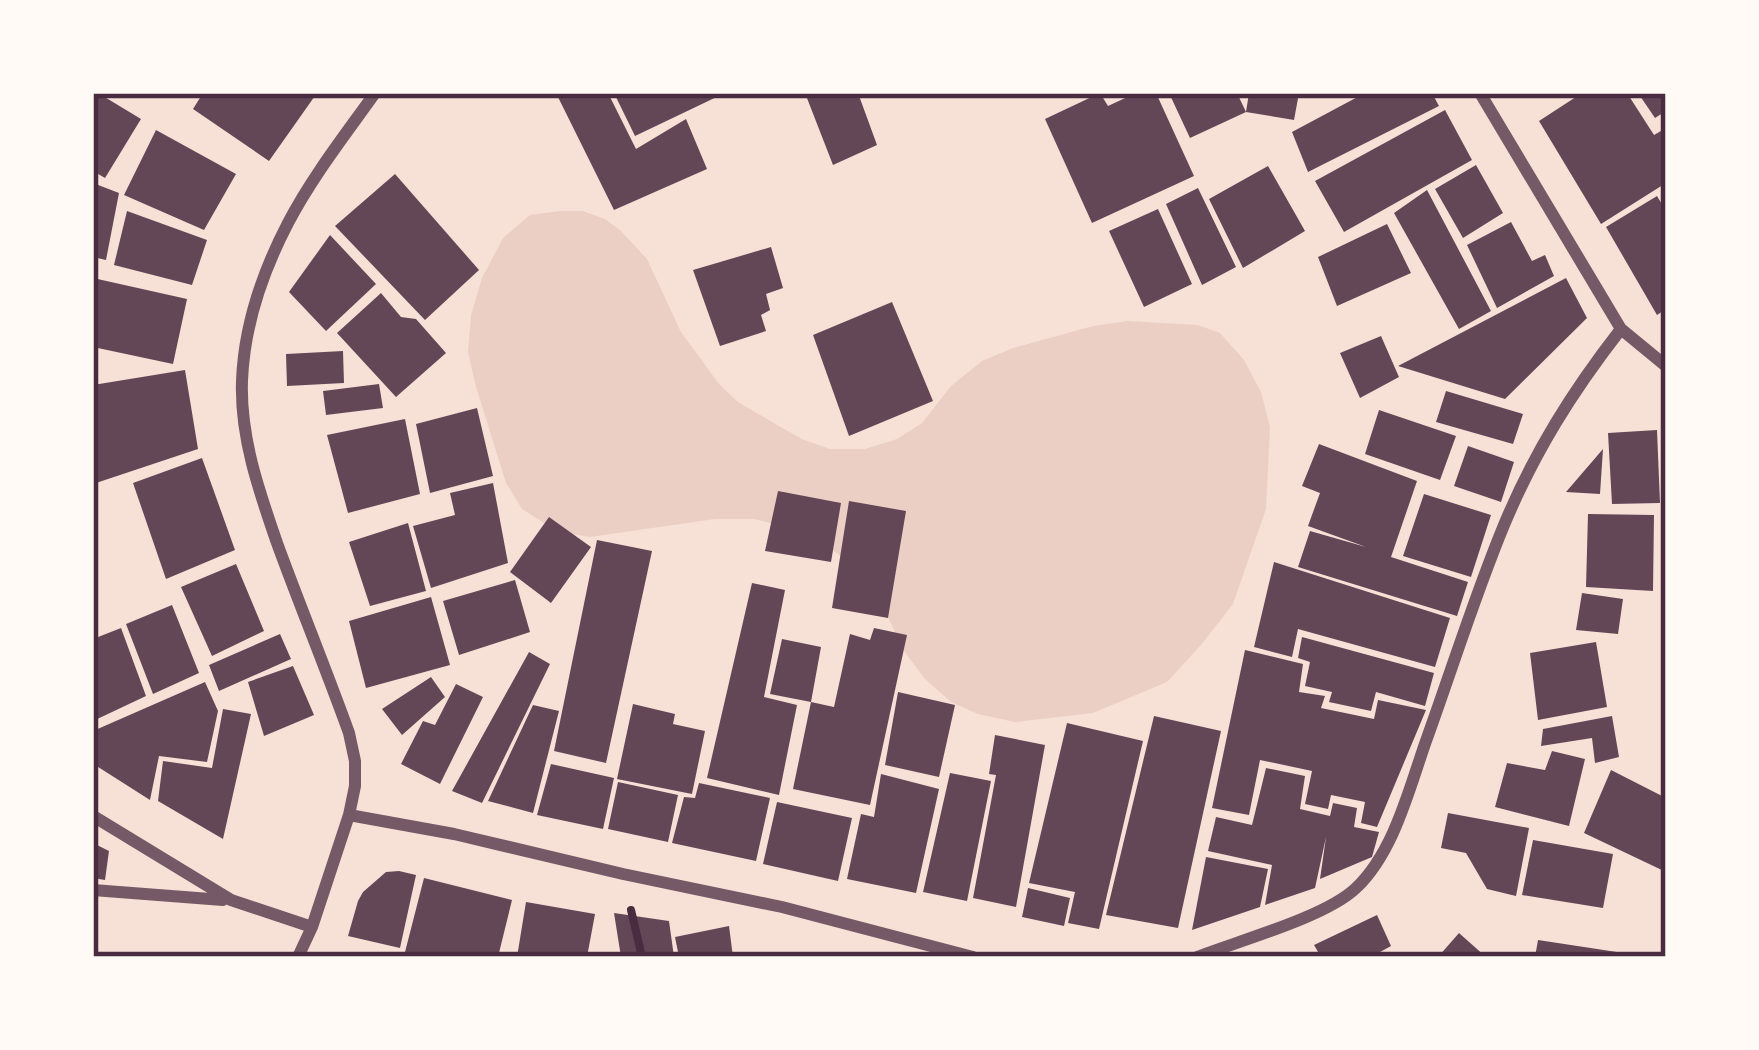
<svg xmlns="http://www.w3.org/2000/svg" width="1759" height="1050" font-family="'PT Sans Narrow',sans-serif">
	<rect width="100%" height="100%" fill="#f7e1d7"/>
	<path fill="#ebcfc5" d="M560,211H583L605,219L621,231L647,259L681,332L719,384L738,402L779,426L802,439L830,449H865L897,439L922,423L951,386L982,361L1013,348L1093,326L1128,321L1198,325L1220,333L1244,360L1261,392L1270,427L1266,509L1233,604L1201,645L1167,682L1093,713L1015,722L978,714L951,702L925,679L904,651L876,592L851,563L825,545L789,528L754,519H715L590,537L566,533L544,523L522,509L506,483L476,387L468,352L471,315L482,278L503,238L530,215Z"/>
	<path fill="#644757" d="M93,93H98L141,119L105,178L93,171Z
		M203,93H317L269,161L193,109Z
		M556,93H608L636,149L686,119L707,169L614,210Z
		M614,93H725L635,136Z
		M805,93H858L877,145L833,165Z
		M1100,93L1108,106L1136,93H1156L1194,176L1092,223L1045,119Z
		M1169,93H1237L1246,112L1190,138Z
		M1249,93H1299L1294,120L1246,112Z
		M1365,93H1432L1439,106L1308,172L1292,132Z
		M1582,93H1627L1654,135L1666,128V183L1601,224L1539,121Z
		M1638,93H1666V111L1655,118Z
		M1445,110L1472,160L1344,232L1315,181Z
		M156,130L236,174L204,230L124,195Z
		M1476,165L1503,213L1463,238L1435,189Z
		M1268,166L1305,231L1243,268L1209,199Z
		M395,174L479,270L425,320L335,226Z
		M93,183L119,193L106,260L93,257Z
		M1198,188L1236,267L1202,285L1166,204Z
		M1427,190L1491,311L1459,329L1394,213Z
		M1657,196L1666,211V309L1657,315L1606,227Z
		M1158,209L1192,284L1144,307L1109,231Z
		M127,211L207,240L192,285L114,265Z
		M1511,222L1532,261L1545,255L1554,276L1497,308L1467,245Z
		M1387,224L1411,273L1337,306L1318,257Z
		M330,235L376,284L326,331L289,292Z
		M771,247L783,288L766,294L770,310L761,315L766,331L720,346L693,270Z
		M93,278L187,299L173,364L93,347Z
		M1566,278L1587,318L1505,399L1398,366Z
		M381,293L401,317L416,319L446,353L396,397L337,333Z
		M892,302L933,401L849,436L813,335Z
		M1381,336L1399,377L1360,398L1340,353Z
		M343,351L344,383L287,386L286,354Z
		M185,370L198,449L93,484V385Z
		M379,384L383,408L326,415L323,391Z
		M1446,391L1523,414L1513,444L1436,422Z
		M477,408L493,476L430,493L416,424Z
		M1379,410L1456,436L1440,480L1365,454Z
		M405,419L420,494L348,513L327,435Z
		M1657,430L1660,503L1612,504L1608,433Z
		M1319,444L1417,481L1391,557L1468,582L1457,616L1298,567L1310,531L1366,547L1308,526L1320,493L1302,486Z
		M1468,446L1514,462L1501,502L1454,486Z
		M1603,449L1600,494L1566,492Z
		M202,458L235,550L166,579L133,483Z
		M493,483L508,563L431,588L413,526L455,515L450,493Z
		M778,491L841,503L831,562L765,551Z
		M1424,494L1491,515L1471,577L1403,556Z
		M849,501L906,511L888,618L832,608Z
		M1588,514L1654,515L1653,591L1586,587Z
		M549,517L591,547L551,603L510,572Z
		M408,523L426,591L370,606L349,542Z
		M597,540L652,551L606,763L554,751Z
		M1274,562L1450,618L1435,667L1298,629L1292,657L1254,647Z
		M236,564L264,631L212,656L181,587Z
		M515,580L530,632L459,655L443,601Z
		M752,583L785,590L764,697L797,705L779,795L707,778Z
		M1582,593L1623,599L1618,634L1576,630Z
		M431,597L450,665L366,688L349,621Z
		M172,605L199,673L153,694L126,624Z
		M121,628L146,696L93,721V639Z
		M874,628L907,635L870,805L793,789L811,702L834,707L850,634L870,640Z
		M280,634L291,659L219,691L209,665Z
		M1302,637L1434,673L1425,706L1376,692L1371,711L1329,702L1332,692L1305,686L1310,662L1298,658Z
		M782,639L821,647L811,702L770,694Z
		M1596,642L1607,707L1538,720L1530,653Z
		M1245,650L1303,664L1299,692L1325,696L1321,708L1374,719L1378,700L1426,710L1377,827L1361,823L1365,802L1331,795L1328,809L1305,804L1312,771L1260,760L1249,815L1212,808Z
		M529,652L550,664L482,803L452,791Z
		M293,666L314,715L264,736L248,682Z
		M431,677L445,697L402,735L382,709Z
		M205,682L218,711L207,762L159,756L150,800L95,765L93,731Z
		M456,684L483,697L440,784L401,764L423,721L435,725Z
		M898,692L955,705L939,777L885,765Z
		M633,704L675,714L673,724L705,731L692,794L617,779Z
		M533,705L559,711L533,813L488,801Z
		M223,709L251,714L223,839L158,801L163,761L212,768Z
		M1154,716L1221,731L1178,928L1106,915Z
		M1612,716L1619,757L1595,763L1592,738L1541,746L1543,729Z
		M1067,723L1143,741L1099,929L1068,923L1075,892L1029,883Z
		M995,735L1045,745L1016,907L973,898L996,775L989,774Z
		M1552,751L1585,759L1569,826L1495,807L1507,763L1545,770Z
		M551,764L614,778L603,829L537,815Z
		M1266,768L1305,776L1300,809L1330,816L1333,803L1357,808L1354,827L1379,832L1372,857L1320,879L1326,837L1315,888L1265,905L1272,865L1208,851L1216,817L1252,825Z
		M1611,770L1666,798V872L1584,833Z
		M950,773L991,781L967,901L923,892Z
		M881,774L939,789L916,893L847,879L861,814L874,817Z
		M618,782L678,795L668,842L608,829Z
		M699,783L770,798L756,861L672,843L684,797L695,798Z
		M777,802L852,818L838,881L763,864Z
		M1448,813L1529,828L1516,896L1487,889L1466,853L1441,848Z
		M1533,840L1613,854L1603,908L1522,895Z
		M93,843L109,851L105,880L93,878Z
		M1206,857L1268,869L1260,907L1192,930Z
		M399,871L416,875L400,948L348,936L358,901L363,892L386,872Z
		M424,878L512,900L498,957H425L405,952Z
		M1028,888L1070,898L1064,926L1022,917Z
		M526,902L595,914L587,957H517Z
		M614,913L669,921L674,957H621Z
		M1377,915L1391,946L1371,957H1321L1314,945Z
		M729,926L733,957H679L675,937Z
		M1459,933L1486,957H1438Z
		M1538,940L1630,954V957H1535Z"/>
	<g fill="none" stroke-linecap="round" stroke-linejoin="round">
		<path stroke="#4a2c40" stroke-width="8" d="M631,910L642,957"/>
		<path stroke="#755966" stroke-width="12" d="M1480,93L1621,329L1666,366
			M349,815L454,834L623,874L782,907L973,957
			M93,816L231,900L312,927
			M93,890L223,900
			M298,957L312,927L349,815L355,786V761L349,733C326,669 300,606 277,543C259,491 240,437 242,381C244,327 263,271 288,223C312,177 345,135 375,93
			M1197,957C1238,941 1326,917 1356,888C1394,852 1409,789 1426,741C1452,669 1475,595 1504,525C1535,451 1572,392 1621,329"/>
	</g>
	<rect width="1759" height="1050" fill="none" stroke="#fffaf5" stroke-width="192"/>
	<rect x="96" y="96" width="1567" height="858" fill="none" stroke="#4a2c40" stroke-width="4.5"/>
</svg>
